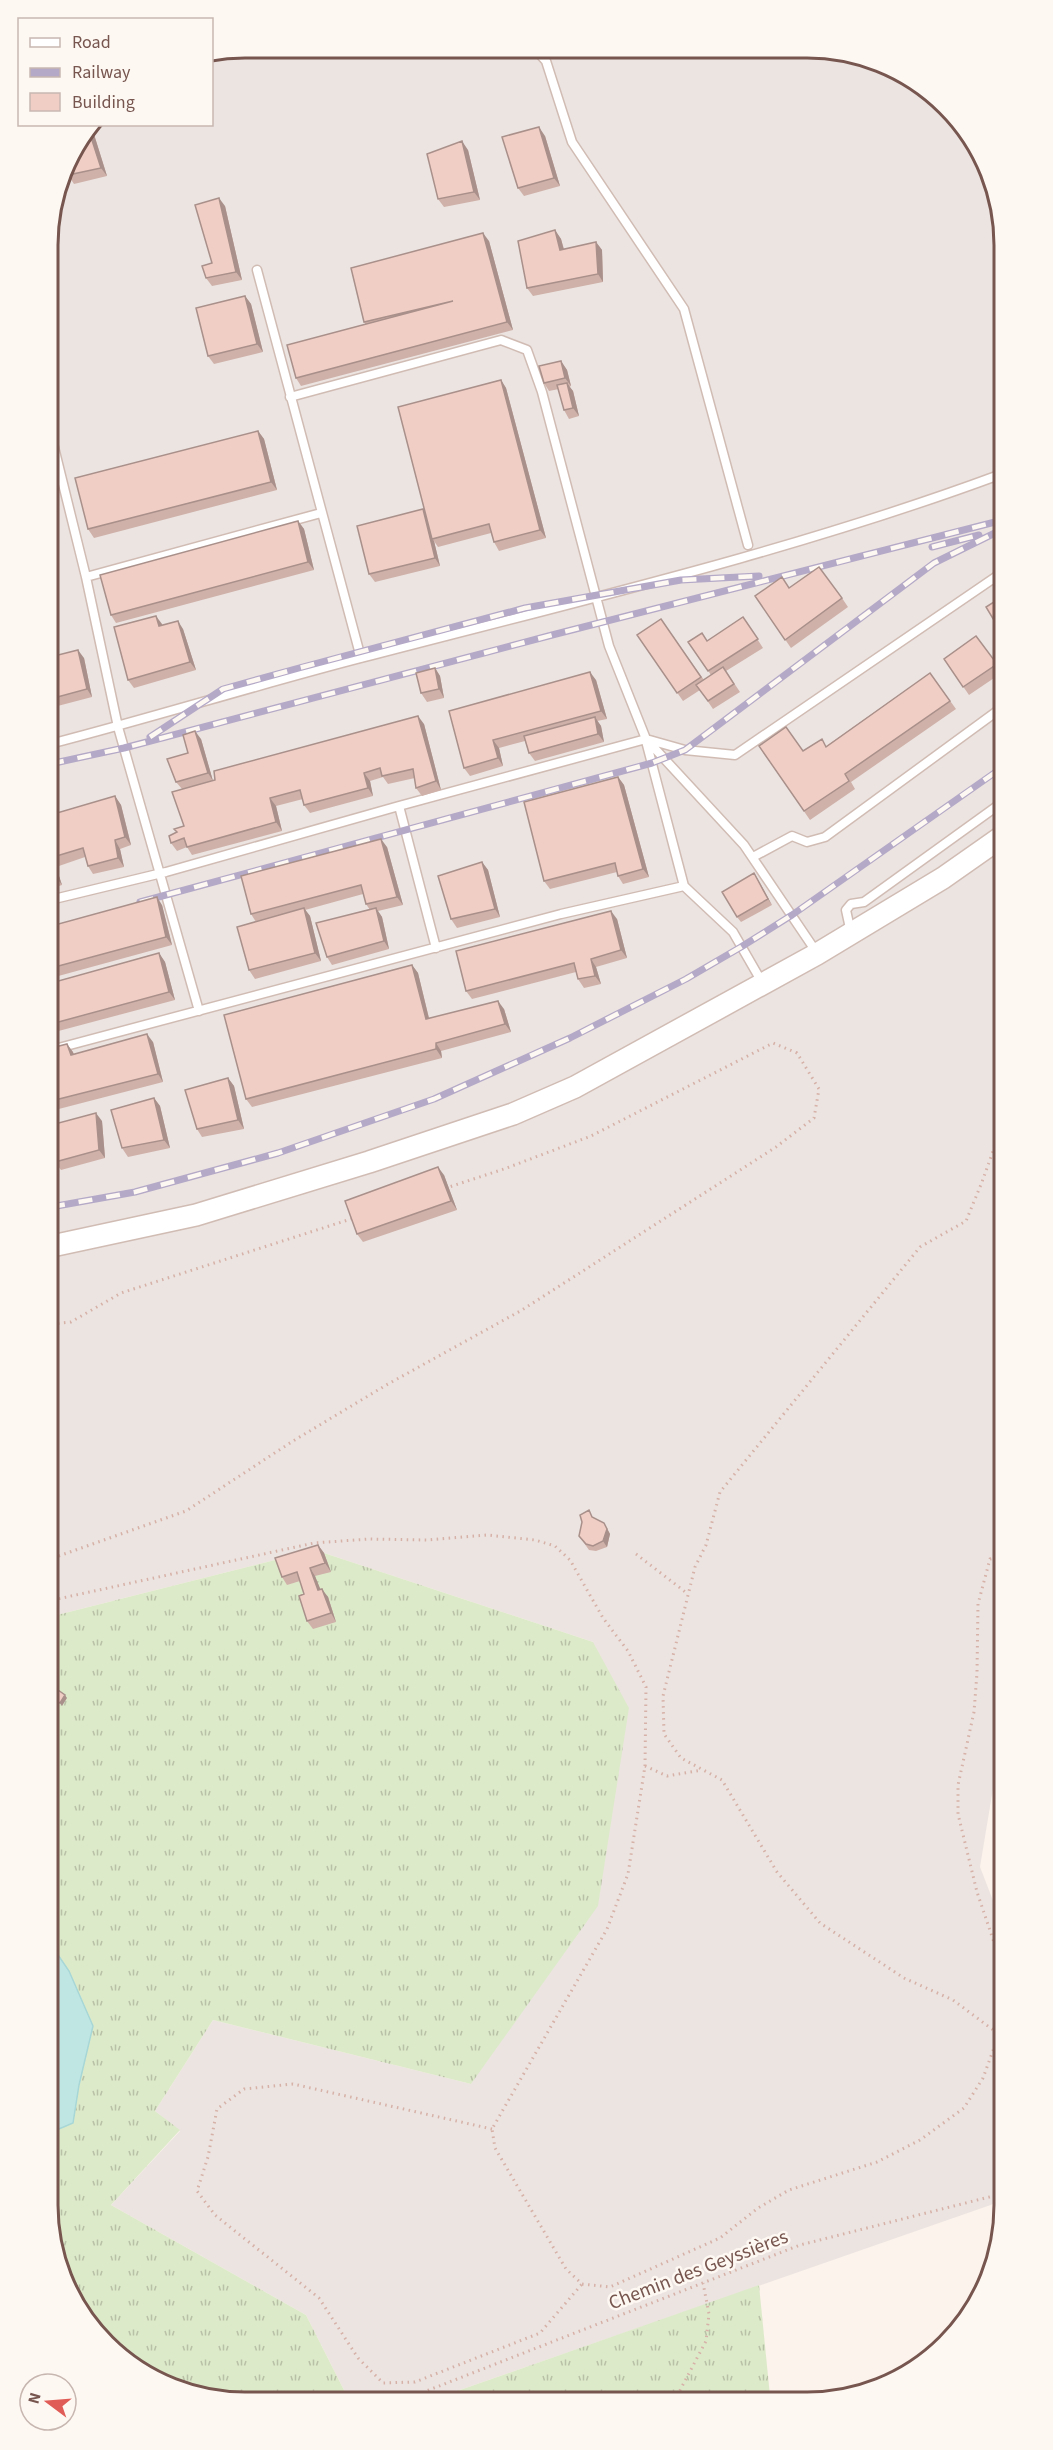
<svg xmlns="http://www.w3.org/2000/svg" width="1053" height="2450" font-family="'Source Sans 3',sans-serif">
	<defs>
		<pattern id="grass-tufts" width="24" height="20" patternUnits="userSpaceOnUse" patternTransform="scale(1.5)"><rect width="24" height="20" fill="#ddeaca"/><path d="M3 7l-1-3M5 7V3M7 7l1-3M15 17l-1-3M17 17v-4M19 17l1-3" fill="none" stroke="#b8c0a6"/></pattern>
	</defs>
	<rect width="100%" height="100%" fill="#fcf3ec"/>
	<path fill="#ece4e1" d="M246,48L846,52L895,69L947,106L998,195L1003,1728L980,1867L1004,1929L1005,2200L440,2397L348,2398L306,2315L111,2205L180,2131L155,2111L213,2020L471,2084L593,1642L315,1550L53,1616L48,232L69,158L94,125L212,124V55Z"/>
	<path fill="url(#grass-tufts)" d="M315,1550L593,1642L629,1708L598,1906L471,2084L213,2020L155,2111L180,2130L111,2205L306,2315L348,2398H207L115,2353L75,2303L55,2255L54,2131L73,2123L79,2085L69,1971L54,1949L53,1616Z
		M759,2285L770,2396L440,2397Z"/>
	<path fill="#c0e6e4" stroke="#a7d7d6" stroke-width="1.5" d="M54,1949L69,1971L93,2026L79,2085L73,2123L54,2131Z"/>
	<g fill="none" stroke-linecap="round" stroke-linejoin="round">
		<g stroke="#d1bcb4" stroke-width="11">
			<path id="service" d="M536,50L546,61L572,142L684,309L748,545
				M257,270L361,658
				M290,397L501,340L527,350L542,392L609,646L646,739L744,845L817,953
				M49,427L86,577
				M646,741L684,886
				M50,744C154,717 257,685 361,658C575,602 791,552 999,475
				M753,857L792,836L807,842L825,837L1000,709
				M50,900L166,872L399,806
				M851,933L846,910L851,904L864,902L1000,804
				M436,948L399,806L646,739L685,750L735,755L1000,574
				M199,1011L118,727L86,577L321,513
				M51,1050L561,914L684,886L733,932L763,984"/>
		</g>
		<g stroke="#d1bcb4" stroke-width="24">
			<path id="tertiary" d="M52,1246L196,1215L369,1162L513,1114L575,1087L817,954L943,878L1000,838"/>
		</g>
		<path stroke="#d6b1a7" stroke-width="3" stroke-dasharray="1.5 4.5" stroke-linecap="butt" d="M1001,1129L982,1182L966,1221L920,1247L720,1492L706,1545L695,1567L663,1696L664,1734L681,1758L722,1780L777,1872L820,1923L904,1978L953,2000L1004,2038
			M52,1324L71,1322L121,1293L354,1218
			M636,1554L688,1594
			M1003,1556L990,1559L978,1604L977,1673L974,1712L958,1785V1814L977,1892L1004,1972
			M53,1558L186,1511L293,1441L388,1384L522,1310L776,1147L814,1118L819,1089L797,1053L773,1043L591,1136L504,1169L446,1188
			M53,1600L314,1543L369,1539L427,1540L487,1535L535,1540L555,1546L570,1560L603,1618L628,1651L646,1687L645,1766L628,1874L607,1929L492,2129L495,2148L566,2269L582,2284L610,2287L720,2238L758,2208L789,2190L877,2162L920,2140L964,2108L983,2078L999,2034L1004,2033
			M645,1766L667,1776L702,1770
			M492,2129L293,2084L244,2089L217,2109L208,2157L197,2191L215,2215L319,2298L358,2358L383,2383L415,2382L540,2333L582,2284
			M677,2396L706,2341L709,2314L703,2283
			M411,2397L800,2245L1005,2193"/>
		<use href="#service" stroke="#fff" stroke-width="8"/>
		<use href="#tertiary" stroke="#fff" stroke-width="21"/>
		<g stroke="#b4a9c7" stroke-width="7">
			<path id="rail" d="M932,547L979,535
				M150,737L223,689L299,668L525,608L681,580L759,576
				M50,764L124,748L556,634L999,521
				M140,902L652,763L685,750L934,563L999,531
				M51,1207L135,1192L278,1153L434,1099L570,1038L686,979L741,947L792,915L1000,769"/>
		</g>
		<use href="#rail" stroke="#fef8f3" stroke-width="4.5" stroke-dasharray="14" stroke-linecap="butt"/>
	</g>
	<path fill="#cfb1a9" d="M92,128L107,176L74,184L68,175L69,158Z
		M545,136L560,186L524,196L518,188Z
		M468,150L480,200L444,207L438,199Z
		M225,206L242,280L212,286L206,278L212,263Z
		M555,230L561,239L564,249L596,242L602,250L603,282L533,296L527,288Z
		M489,241L513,330L301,386L296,378L366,325L364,322Z
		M245,296L251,304L263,352L214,364L208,356Z
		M561,361L567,370L571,386L569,387L573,391L579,416L569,419L564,410L559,389L549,391L544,383Z
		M501,380L506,388L546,538L499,551L494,542L491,533L438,547L434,541L440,566L375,582L369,574L423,509L426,514Z
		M258,431L264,439L277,490L94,538L88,529Z
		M298,521L304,529L314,570L116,623L111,615Z
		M790,588L842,598L848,607L791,648L755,596Z
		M743,617L763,648L726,671L740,692L713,709L700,690L683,701L637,635L661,619L704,680L711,675L688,642L708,641Z
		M162,625L183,629L196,670L134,688L128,680Z
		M976,636L1000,669V674L969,695L944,659Z
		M50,657L84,658L92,697L50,708Z
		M435,668L440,676L444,698L427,702L421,693Z
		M930,673L956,709L851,782L855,789L810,820L759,746L803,751L826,746Z
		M596,680L607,719L597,721L601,726L604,742L535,761L529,753L525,741L499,748L503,766L470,776L464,768L449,711Z
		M424,724L441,790L422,796L416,788L415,778L388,784L383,777L370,781L373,796L310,813L304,805L303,799L276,806L282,831L192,855L187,847L177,851L171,843L177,832L184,826L182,789L176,782L188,753L201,739L213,781Z
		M618,777L624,785L649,877L623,884L618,876L617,872L550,889L544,881Z
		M115,796L121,805L131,845L120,849L124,867L93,874L88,866L85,857L56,867L62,885L50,889V815Z
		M387,847L403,905L378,911L382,917L389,949L332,965L327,957L370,910L366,904L363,894L305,910L310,916L321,961L255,979L249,970L256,922L251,914Z
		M482,862L488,870L500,917L457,928L451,919Z
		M754,873L772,905L741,922L737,917Z
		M162,905L172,945L51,978V926Z
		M617,919L627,958L596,967L601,984L584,988L578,979L576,972L472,999L466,991Z
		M159,953L165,962L175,1000L51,1033V983Z
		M412,965L418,973L429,1018L504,1009L511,1032L441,1051L442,1058L252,1107L246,1099Z
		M153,1042L163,1082L51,1111V1048L67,1044L74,1054Z
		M228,1078L234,1086L244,1129L202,1137L197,1129Z
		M154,1098L160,1106L170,1148L128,1157L122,1148Z
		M102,1121L105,1158L61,1170L55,1162Z
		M444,1175L457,1210L363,1242L357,1234Z
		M594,1518L607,1528L610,1534L607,1547L596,1551L589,1550L579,1536Z
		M318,1545L324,1553L331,1572L315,1576L320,1589L328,1597L336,1622L313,1629L307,1621L304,1594L300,1581L287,1585L282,1577Z"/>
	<path fill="#a9908a" d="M539,127L545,136L560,186L554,178Z
		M92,128L107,176L101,168L89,131Z
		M462,141L468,150L480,200L474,192Z
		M219,198L225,206L242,280L236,272Z
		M555,230L561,239L566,258L560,250Z
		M483,233L489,241L513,330L507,322Z
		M596,242L602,250L603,282L598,274Z
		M245,296L251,304L263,352L257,344Z
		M561,361L567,370L571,386L565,378Z
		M501,380L506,388L546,538L540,530Z
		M567,383L573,391L579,416L573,408Z
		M258,431L264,439L277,490L271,482Z
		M423,509L428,518L432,539L434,541L440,566L435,558Z
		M298,521L304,529L314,570L308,562Z
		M156,616L162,624L164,634L159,626Z
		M178,621L183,629L196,670L190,662Z
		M78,650L84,658L92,697L87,689Z
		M435,668L440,676L444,698L439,689Z
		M590,672L596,680L607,719L601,711Z
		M418,716L424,724L441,790L436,781Z
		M595,717L601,726L604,742L598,734Z
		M195,731L201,739L213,781L208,773Z
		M493,740L499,748L503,766L498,758Z
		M364,773L370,781L373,796L368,788Z
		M618,777L624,785L649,877L643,869Z
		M115,796L121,805L131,845L125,837Z
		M270,798L276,806L282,831L276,822Z
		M381,839L387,847L403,905L397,897Z
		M115,840L120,849L124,867L118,858Z
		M50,859L56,867L62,885L56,877Z
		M482,862L488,870L500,917L495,909Z
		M754,873L757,878L772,905L768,899Z
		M157,897L162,905L172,945L166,937Z
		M304,908L310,916L321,961L315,953Z
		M376,908L382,917L389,949L384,941Z
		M611,911L617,919L627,958L621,950Z
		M159,953L165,962L175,1000L169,992Z
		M591,959L596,967L601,984L595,976Z
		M412,965L418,973L431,1027L426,1019Z
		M498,1001L504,1009L511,1032L505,1024Z
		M147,1034L153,1042L163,1082L158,1074Z
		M436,1043L441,1051L442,1058L436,1049Z
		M67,1044L73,1052L76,1063L71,1055Z
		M228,1078L234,1086L244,1129L238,1120Z
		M154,1098L160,1106L170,1148L164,1140Z
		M96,1113L102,1121L105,1158L99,1150Z
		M438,1167L444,1175L457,1210L451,1201Z
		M604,1523L610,1534L607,1547L603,1541Z
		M318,1545L324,1553L331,1572L325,1563Z
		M310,1568L315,1576L324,1598L318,1590Z
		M322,1589L328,1597L336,1622L331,1613Z
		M65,1695L67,1698L62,1706L60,1703Z"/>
	<path fill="#f1cec5" stroke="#a9908a" stroke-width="1.5" d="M539,127L554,178L518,188L502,137Z
		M89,131L101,168L68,175L66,168L69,158Z
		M462,141L474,192L438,199L427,154Z
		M219,198L236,272L206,278L202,266L212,263L195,205Z
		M555,230L560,250L596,242L598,274L527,288L518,241Z
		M483,233L507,322L296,378L287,345L453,301L364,322L351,268Z
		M245,296L257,344L208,356L196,308Z
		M561,361L565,378L544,383L539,366Z
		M501,380L540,530L494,542L489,524L432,539L398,407Z
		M567,383L573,408L564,410L557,385Z
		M258,431L271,482L88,529L75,478Z
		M423,509L435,558L369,574L357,526Z
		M298,521L308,562L111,615L100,575Z
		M819,567L842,598L785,640L755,596L782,577L789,588Z
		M1000,598V626L998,627L986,607Z
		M156,616L159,626L178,621L190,662L128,680L114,627Z
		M743,617L758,639L708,671L688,642L702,633L707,641Z
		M661,619L701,677L677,693L637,635Z
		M976,636L997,664L963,687L944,659Z
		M78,650L87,689L50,699V657Z
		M723,667L734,684L708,701L696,685Z
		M435,668L439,689L421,693L416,673Z
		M590,672L601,711L493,740L498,758L464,768L449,711Z
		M930,673L950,701L845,774L849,781L804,811L759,746L786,727L803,751L822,739L826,747Z
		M418,716L436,781L416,788L413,769L382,776L380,768L364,773L368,788L304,805L300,790L270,798L276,822L187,847L184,838L171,843L169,836L177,832L174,829L184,826L172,792L215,780L214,771Z
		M595,717L598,734L529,753L524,736Z
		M195,731L208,773L176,782L167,759L188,753L183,735Z
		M618,777L643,869L618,876L615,863L544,881L524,802Z
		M115,796L125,837L115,840L118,858L88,866L83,848L50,858V815Z
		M381,839L397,897L366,904L361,885L251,914L241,876Z
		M50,859L56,877L50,879Z
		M482,862L495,909L451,919L438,876Z
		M754,873L768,899L737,917L722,892Z
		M157,897L166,937L51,968V926Z
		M304,908L315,953L249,970L237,927Z
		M376,908L384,941L327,957L316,923Z
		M611,911L621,950L591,959L595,976L578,979L574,963L466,991L456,951Z
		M159,953L169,992L51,1024V983Z
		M412,965L426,1019L498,1001L505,1024L436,1043V1049L246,1099L224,1015Z
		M147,1034L158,1074L51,1101V1048L67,1044L71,1055Z
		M228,1078L238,1120L197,1129L185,1090Z
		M154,1098L164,1140L122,1148L111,1110Z
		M96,1113L99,1150L55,1162L51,1134V1125Z
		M438,1167L451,1201L357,1234L345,1201Z
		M589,1510L592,1517L604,1523L607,1529L603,1541L593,1546L586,1544L579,1536L582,1522L580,1515Z
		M318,1545L325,1563L310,1568L318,1590L322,1589L331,1613L307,1621L299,1596L304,1594L297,1572L282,1577L275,1558Z
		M58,1690L65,1695L60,1703L53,1699Z"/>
	<g text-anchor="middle" stroke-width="5" stroke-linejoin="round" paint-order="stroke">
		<g font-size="20" fill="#77564f" stroke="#fef8f3">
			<text transform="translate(698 2269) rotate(-21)" y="7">Chemin des Geyssières</text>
		</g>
	</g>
	<path d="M0 0H1053V2450H0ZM245 58H807A187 187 0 0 1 994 245V2205A187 187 0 0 1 807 2392H245A187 187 0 0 1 58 2205V245A187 187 0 0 1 245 58Z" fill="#fef8f3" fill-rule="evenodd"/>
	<path fill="none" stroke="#77564f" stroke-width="3" d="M245 58H807A187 187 0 0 1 994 245V2205A187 187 0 0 1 807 2392H245A187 187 0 0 1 58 2205V245A187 187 0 0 1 245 58Z"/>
	<rect x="18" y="18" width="195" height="108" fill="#fef8f3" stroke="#c8b7b1" stroke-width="1.5"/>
	<rect x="30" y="38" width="30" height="9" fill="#ffffff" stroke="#c8b7b1" stroke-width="1.5"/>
	<text x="72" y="48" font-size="18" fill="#77564f">Road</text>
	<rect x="30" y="68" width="30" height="9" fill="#b4a9c7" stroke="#c8b7b1" stroke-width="1.5"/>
	<text x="72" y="78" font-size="18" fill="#77564f">Railway</text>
	<rect x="30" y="93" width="30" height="18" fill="#f1cec5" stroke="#c8b7b1" stroke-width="1.5"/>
	<text x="72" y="108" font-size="18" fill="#77564f">Building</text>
	<g transform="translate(48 2402) rotate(286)"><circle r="28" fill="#fef8f3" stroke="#c8b7b1" stroke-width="1.5"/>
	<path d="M0-4.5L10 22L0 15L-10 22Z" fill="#e05d57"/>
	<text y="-9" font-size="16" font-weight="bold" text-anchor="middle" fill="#77564f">N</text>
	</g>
</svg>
